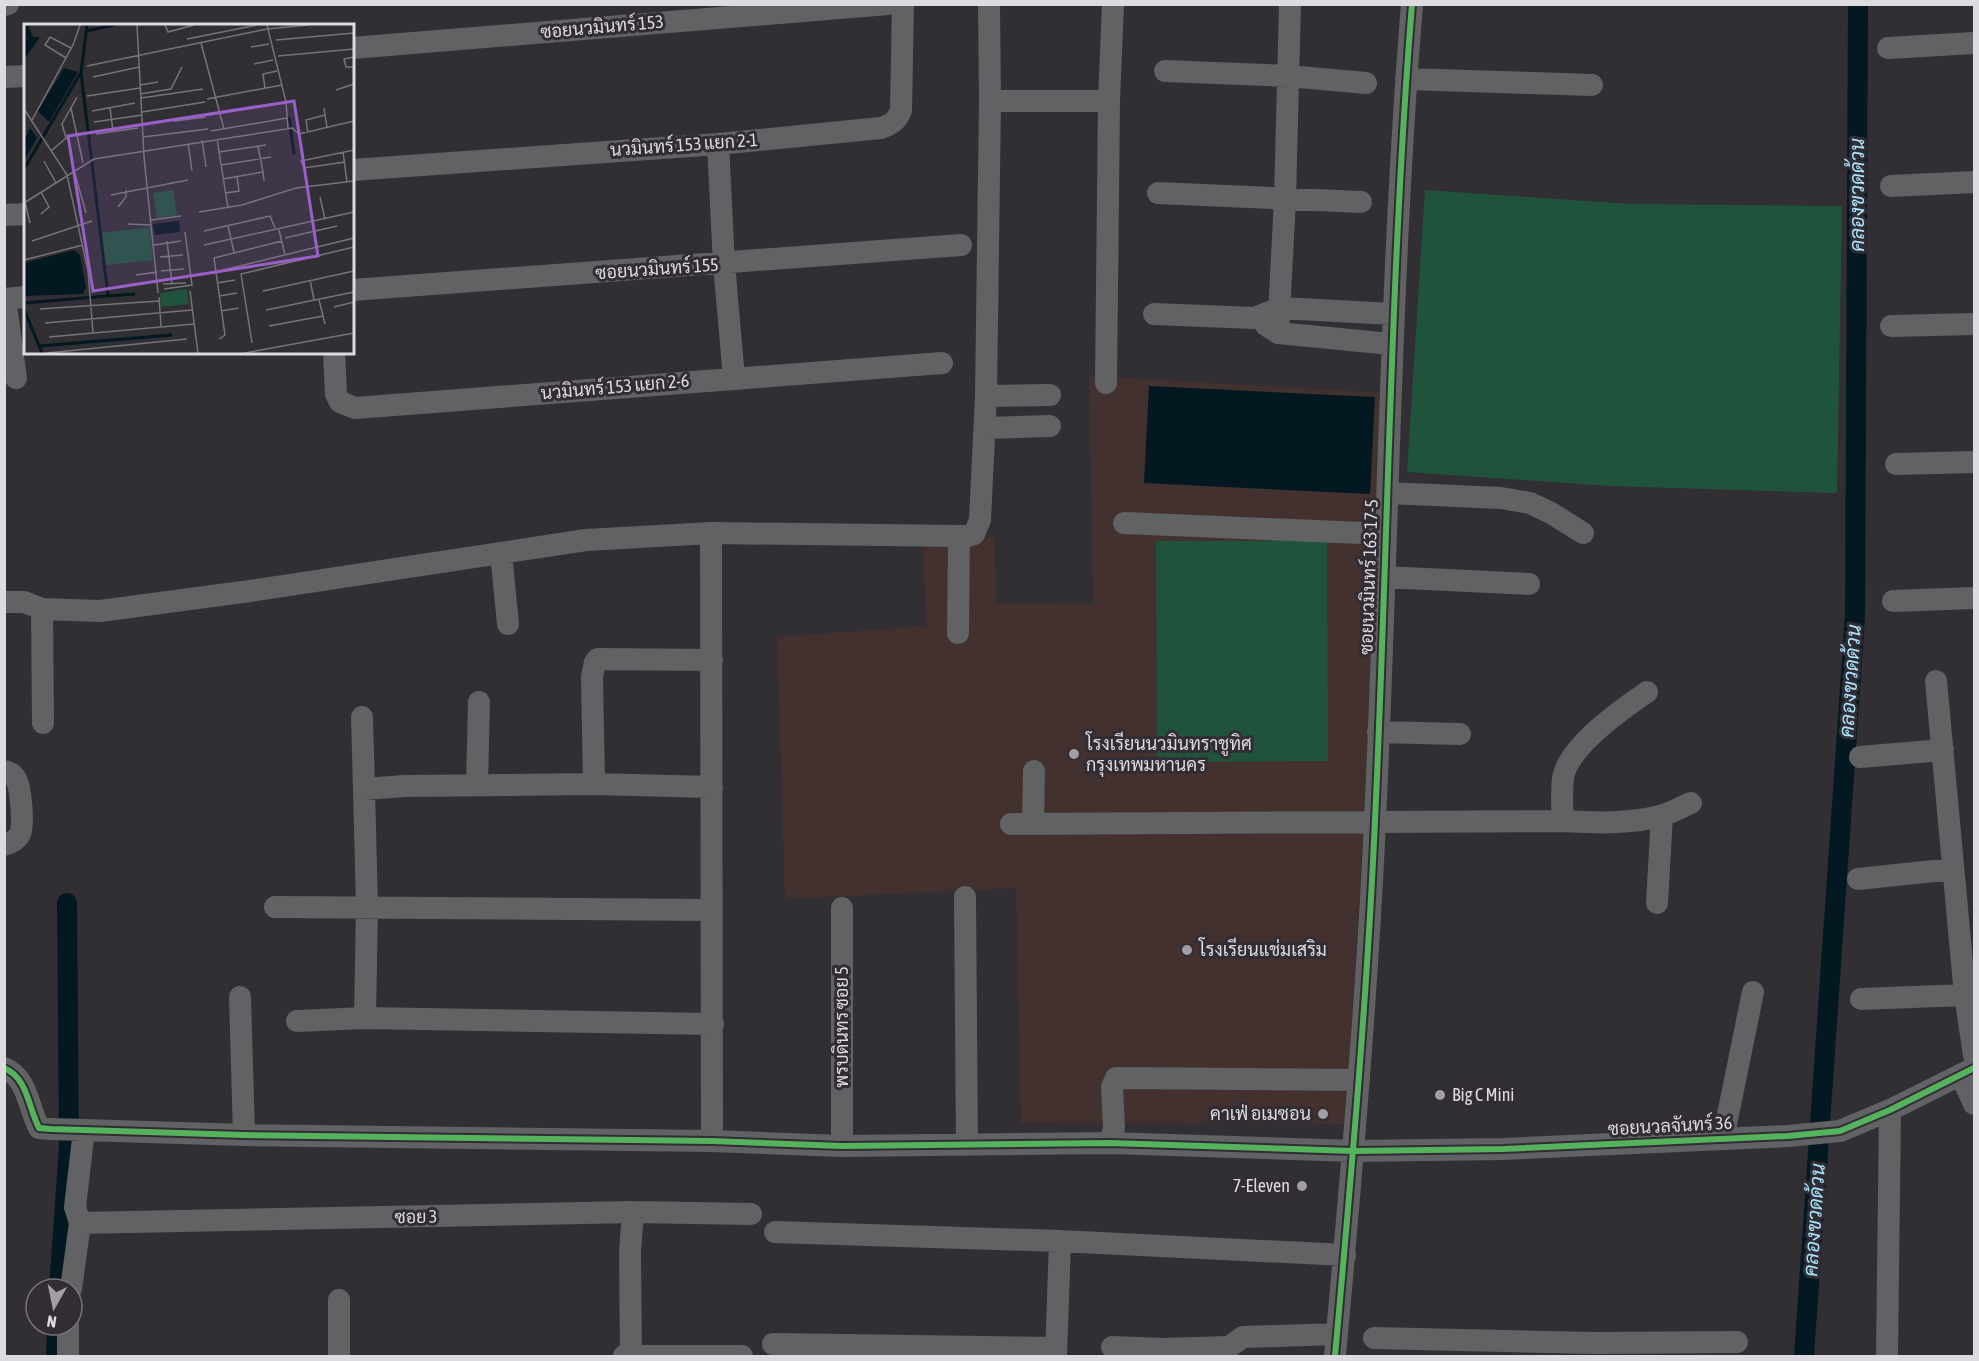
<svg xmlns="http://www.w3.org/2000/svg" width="1979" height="1361" font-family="'Asap Condensed',Sarabun,sans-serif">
	<rect width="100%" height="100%" fill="#312f33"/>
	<path fill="#42312e" d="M1089,376L1384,393L1361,872L1346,1124L1021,1123L1016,888L785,899L777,637L926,626L923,539L995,537L996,604L1093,603Z"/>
	<path fill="#20533c" d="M1425,190L1630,204L1842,206L1837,493L1611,486L1407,472Z
		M1156,541H1327L1328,761L1157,762Z"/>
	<path fill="#041821" d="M1149,386L1375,397L1370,494L1144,483Z"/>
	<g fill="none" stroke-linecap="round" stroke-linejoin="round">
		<path stroke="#041821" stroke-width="20" d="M59,1289L69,1147L67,903
			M56,1356L57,1325
			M1804,1356L1855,616L1858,4"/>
		<path stroke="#616263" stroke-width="22" d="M4,5L8,4
			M352,48L888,4
			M1888,48L1974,43
			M1165,71L1288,76L1366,83
			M4,77L26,76
			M1406,79L1592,85
			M990,101H1109
			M718,144L724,264L734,378
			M352,170L718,144L881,128C892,124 897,121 901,110L903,4
			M1891,186L1974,182
			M1158,193L1361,202
			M4,215L26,214
			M352,290L961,245
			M4,299L26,297
			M5,299L16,378
			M1154,314L1254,318L1280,308L1393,314
			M1266,325L1278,333L1391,344
			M1891,326L1974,324
			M1278,333L1285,199L1290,4
			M334,352L336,394L340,402L355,408L942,363
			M1106,383L1109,101L1113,4
			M986,396L1050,395
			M985,428L1050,426
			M1896,464L1974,462
			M1388,493L1501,498L1530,503L1551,513L1583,533
			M1124,523L1386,534
			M711,533L712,1141
			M501,553L508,624
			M1384,577L1529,584
			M1893,601L1974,598
			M4,602H24L42,609L100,611L250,591L586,540L711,533L959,536H968L974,534L980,520L986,396L990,101L989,4
			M42,609L43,723
			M958,633L959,536
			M1936,681L1965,995L1974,1055
			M362,717L364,789L405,786L594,784L712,787
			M1378,732L1460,734
			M1860,757L1943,750
			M4,771C9,772 14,775 16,779C21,788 24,825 20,834C17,840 11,843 4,845
			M594,784L592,677L595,662L598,659L712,660
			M477,785L479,702
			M364,789L367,907L365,1018
			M1562,821C1563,807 1561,792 1563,778C1568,747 1622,709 1647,692
			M1033,822L1034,771
			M1011,824L1562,821C1595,823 1629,824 1660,816C1671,813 1681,807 1691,803
			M1858,879L1953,869
			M965,897L967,1145
			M1657,903L1662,815
			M275,907L712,910
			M240,997L244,1135
			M1861,999L1965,995
			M297,1021L365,1018L713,1024
			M4,1068C28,1078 28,1107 39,1128L51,1129L244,1135L712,1141L842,1146L1110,1143L1354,1151L1503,1149L1788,1136L1840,1131L1890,1110L1974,1068
			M1961,1075L1974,1104
			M1723,1139L1753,992
			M1110,1143L1114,1128L1112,1087L1116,1078L1359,1080
			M842,1146V908
			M80,1223L633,1212L751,1214
			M775,1232L1060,1241L1345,1255
			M71,1289L80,1223L75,1207L84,1130
			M1374,1338L1594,1343L1737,1342
			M773,1344L1056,1348
			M1112,1347L1162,1349L1229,1347L1243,1337L1337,1334
			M68,1356V1325
			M339,1356V1300
			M624,1356H742
			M631,1356L630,1252L633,1212
			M1056,1356L1060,1241
			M1335,1356C1351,1178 1367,999 1375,820C1388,548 1390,276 1412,4
			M1887,1356L1890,1110"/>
		<g stroke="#322d35" stroke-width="10">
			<path id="cycleway" d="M4,1068C28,1078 28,1107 39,1128L51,1129L244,1135L712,1141L842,1146L1110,1143L1354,1151L1503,1149L1788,1136L1840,1131L1890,1110L1974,1068
				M1335,1356C1351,1178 1367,999 1375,820C1388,548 1390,276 1412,4"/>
		</g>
		<use href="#cycleway" stroke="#56b35d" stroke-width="6"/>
	</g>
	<g fill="#a19fa3" stroke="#322d35" stroke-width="2">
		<circle cx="1074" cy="754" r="6"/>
		<circle cx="1187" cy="950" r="6"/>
		<circle cx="1440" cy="1095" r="6"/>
		<circle cx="1323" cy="1114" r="6"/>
		<circle cx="1302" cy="1186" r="6"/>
	</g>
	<g text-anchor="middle" stroke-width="6" stroke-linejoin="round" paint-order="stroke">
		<g font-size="18" fill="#dedbe0" stroke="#322d35">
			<text transform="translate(602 27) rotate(-5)" y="6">ซอยนวมินทร์ 153</text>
			<text transform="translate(684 145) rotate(-4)" y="6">นวมินทร์ 153 แยก 2-1</text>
			<text transform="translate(657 269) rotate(-4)" y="6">ซอยนวมินทร์ 155</text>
			<text transform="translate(615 387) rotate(-5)" y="6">นวมินทร์ 153 แยก 2-6</text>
			<text transform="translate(1369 577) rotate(-88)" y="6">ซอยนวมินทร์ 163 17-5</text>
			<text transform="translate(842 1027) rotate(-90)" y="6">พรบดินทร ซอย 5</text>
			<text transform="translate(1670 1126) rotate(-3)" y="6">ซอยนวลจันทร์ 36</text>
			<text transform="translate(416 1217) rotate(-1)" y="6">ซอย 3</text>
		</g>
		<g font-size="18" fill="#dedbe0" stroke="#322d35" text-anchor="start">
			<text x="1086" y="750">โรงเรียนนวมินทราชูทิศ<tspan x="1086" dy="21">กรุงเทพมหานคร</tspan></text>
			<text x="1199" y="956">โรงเรียนแช่มเสริม</text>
			<text x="1452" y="1101">Big C Mini</text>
			<text x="1311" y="1120" text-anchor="end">คาเฟ่ อเมซอน</text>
			<text x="1290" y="1192" text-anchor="end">7-Eleven</text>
		</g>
		<g font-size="20" font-style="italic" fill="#a9e6fe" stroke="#322d35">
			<text transform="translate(1857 195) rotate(-90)" y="7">คลองขวดด้วน</text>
			<text transform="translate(1850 681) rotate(-86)" y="7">คลองขวดด้วน</text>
			<text transform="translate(1814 1220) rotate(-86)" y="7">คลองขวดด้วน</text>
		</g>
	</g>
	<g transform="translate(24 24)">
		<rect width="330" height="330" fill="#312f33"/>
		<path d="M149,166L153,191L133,194L129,169ZM126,203L129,236L81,241L76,209ZM163,265L165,280L137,283L136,269Z" fill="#20533c"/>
		<path d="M4,1L9,13H16L0,36V3ZM40,44L54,48L25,98L14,87ZM6,104L13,114L0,137V116ZM155,197L156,208L131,211L129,200ZM50,226L56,231L62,264L59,270L0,272V239Z" fill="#041821"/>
		<path fill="none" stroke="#041821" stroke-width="3" d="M62,7L91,1M265,93L270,130M0,145L56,50M84,272L111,270M0,279L84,272L57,49L63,1M0,285L18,329M16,322L148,311"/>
		<path fill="none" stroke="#767478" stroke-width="1.5" d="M113,1L120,133L134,269M141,1L144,8L170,1M243,1L262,78L264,105M163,15L233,1M252,16L330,9M177,19L200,105M227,23L245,20M254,32L330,25M330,33L320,35L322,43H330M42,34L21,21L26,13L47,24M230,40L249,36M63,42L243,5L284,1M69,53L115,43M116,61L134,58M241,64L239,50L253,47M312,66L330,60M116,70L147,65L158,43M63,72L116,64M117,74L179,65M183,75L258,61M47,84L59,139M86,84L89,107M300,84L303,104M0,85L43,151L64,247L69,309M68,87L111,79M118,88L181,78M185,91L262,78M8,96L49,21L56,1M150,97L182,93M70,98L118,91M187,107L263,94M284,109L282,96L301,91M72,110L114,104M119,113L184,105M193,115L204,184M178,116L182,143M164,119L168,147M234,122L239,148M27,127L42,114L38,100L53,73M195,128L242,121M319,128L323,158M20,137L32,159M321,138L280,144L277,137L330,126M197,141L247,133M50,146L62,189M199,155L239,148L240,157M17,168L25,183L17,190M201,169L215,167L213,153M87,171L164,156M296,173L301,195M1,178L6,199M0,179L70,135L268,104L275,110L330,97M94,183L102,173V166M175,188L218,181L272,164L330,157M127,196L157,192M104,200L127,201M204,202L210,228M255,206L261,231M180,207L246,192L251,204M261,214L313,202M8,217L68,197M143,217L148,260M130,221L157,217M180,221L330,188M136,233L159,231M0,236L59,221M137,247L160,245M191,248L330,214M112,251L133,248M286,256L290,276M193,259L211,256M139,260L162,259M140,265L168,261L161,208M166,267L174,329M239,267L330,247M195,272L213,269M135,273L137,302M295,276L301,300M310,283L330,278M16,285L135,277M242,286L330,268M197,287L215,284M21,299L168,286M245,302L299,292M25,313L170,300M195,315L201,311L190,234L258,217M228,319L217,250L330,223M23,329L163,315M221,329L330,309"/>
		<path fill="#9960c9" fill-opacity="0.15" stroke="#9960c9" stroke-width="3" d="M270,77L294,232L69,267L44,112Z"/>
		<rect width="330" height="330" fill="none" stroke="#dedbe0" stroke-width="3"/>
	</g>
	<rect width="1979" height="1361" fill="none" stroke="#dedbe0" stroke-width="12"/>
	<g transform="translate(54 1307) rotate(189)"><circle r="28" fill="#322d35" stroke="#777379" stroke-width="1.5"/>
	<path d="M0-4.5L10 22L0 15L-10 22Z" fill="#a19fa3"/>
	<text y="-9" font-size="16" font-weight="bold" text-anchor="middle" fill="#dedbe0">N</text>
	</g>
</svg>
